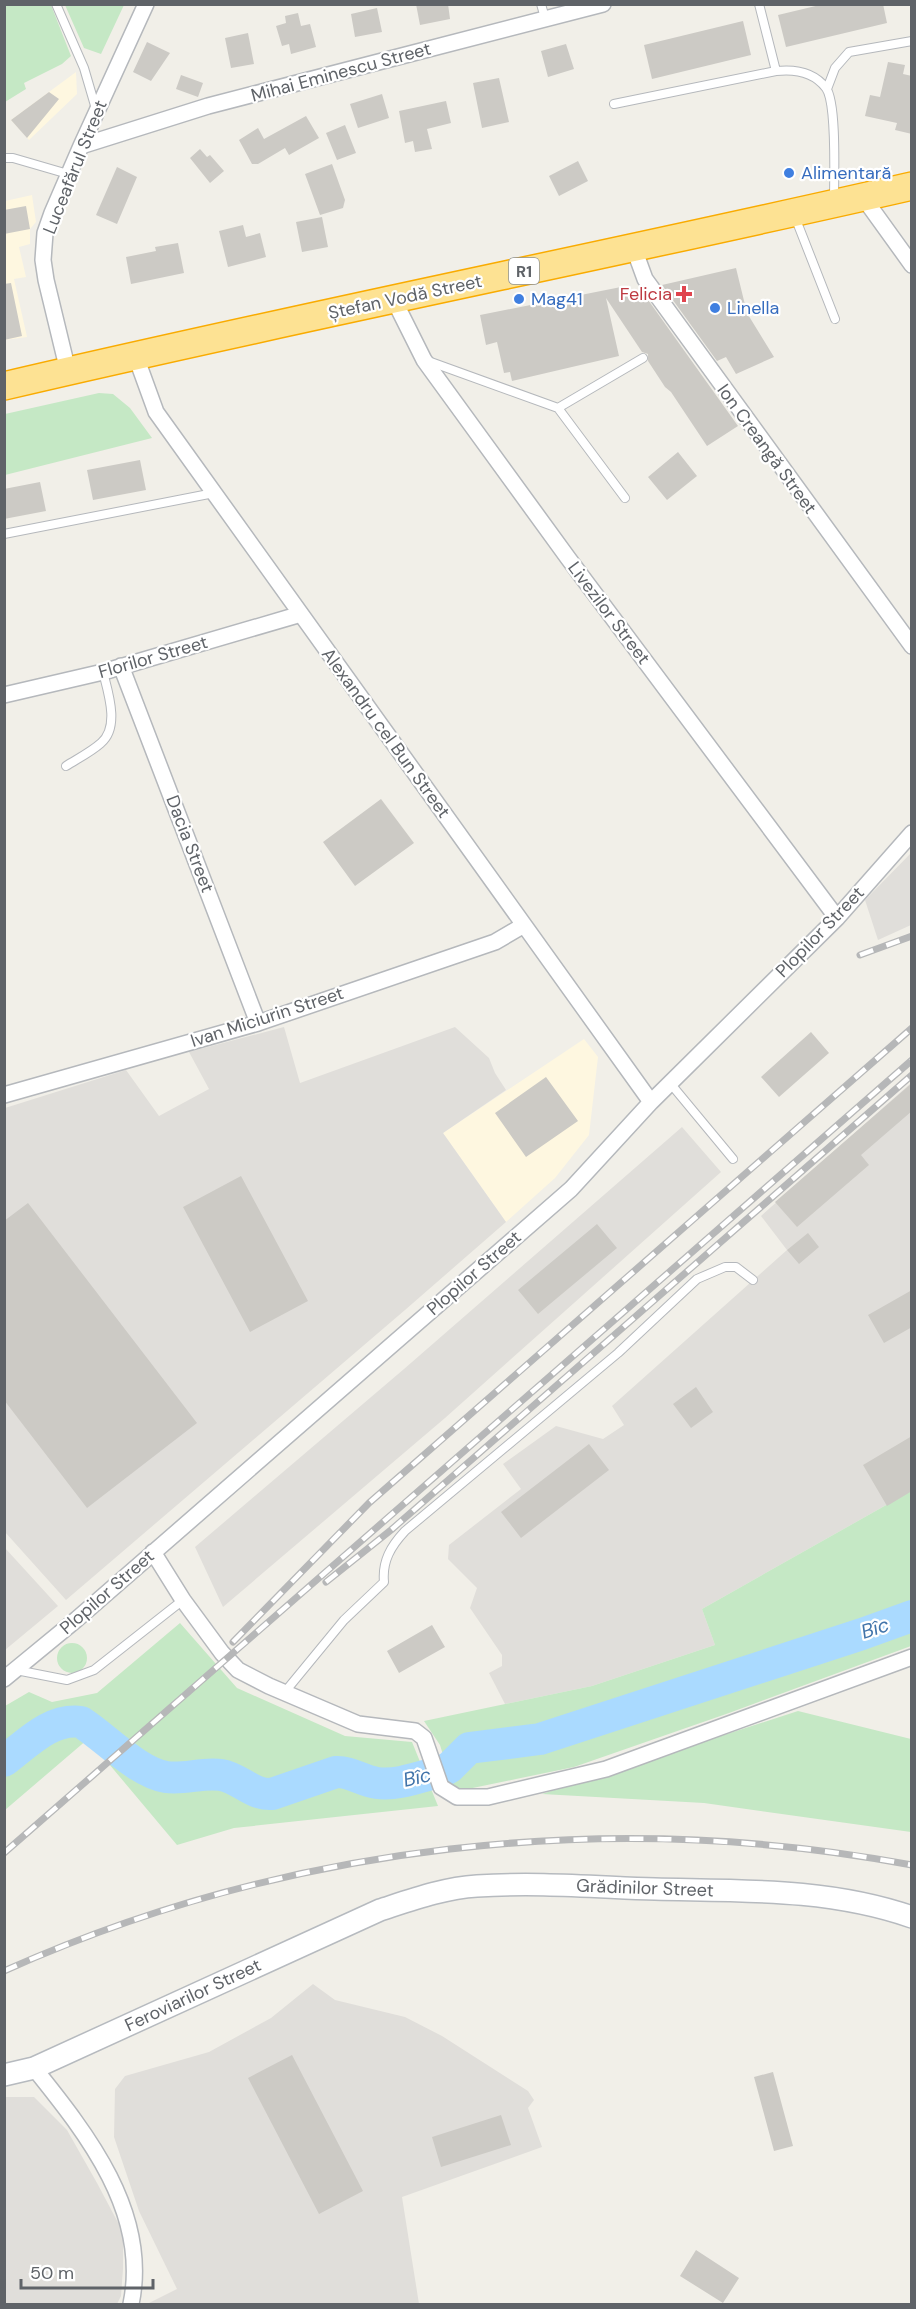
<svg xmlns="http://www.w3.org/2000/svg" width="916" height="2309" font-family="'DM Sans',sans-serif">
	<rect width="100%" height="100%" fill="#f1efe8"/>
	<path fill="#fef7e0" d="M76,72L77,94L29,140L11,120Z
		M32,195L36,222L30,229V244L19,247L26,277L14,279L27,337L5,340V201Z
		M584,1039L598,1057L589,1135L555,1178L506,1222L443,1133Z"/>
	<path fill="#e0deda" d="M911,853V925L878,940L865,900Z
		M284,1027L300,1083L455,1027L489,1058L495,1073L506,1090L443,1133L506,1222L405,1310L66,1600L5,1532V1108L126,1070L159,1116L209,1089L189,1052Z
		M911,1083V1491L702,1609L715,1645L592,1686L505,1704L489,1673L502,1666V1655L470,1608L477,1588L448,1559L449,1545L521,1489L503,1464L556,1426L603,1439L624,1425L612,1406L787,1250L761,1216Z
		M682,1127L721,1172L445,1418L223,1607L195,1547L404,1369Z
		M5,1548L58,1606L5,1650Z
		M313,1984L335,2000L405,2017L442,2036L528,2091L534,2100L528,2108L542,2147L402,2197L419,2304H147L177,2289L139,2211L114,2137L115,2089L125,2076L209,2052L271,2018Z
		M5,2097H34L67,2130L97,2183L123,2232V2269L121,2296L117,2304H5Z"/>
	<path fill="#c5e8c5" d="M5,4L51,5L71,56L62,64L24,83L26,89L5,102Z
		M65,5H124L101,54L84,48Z
		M99,393L113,394L130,408L152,438L5,475V414Z
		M911,1491V1646L729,1713L574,1767L463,1790L452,1784L440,1745L424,1721L592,1686L715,1645L702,1609Z
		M180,1623L237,1688L345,1736L412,1742L438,1806L234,1828L177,1845L88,1739L5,1810V1706L29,1692L52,1702L97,1693Z
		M57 1658a15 15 0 1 1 30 0a15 15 0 1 1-30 0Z
		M798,1711L911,1739V1832L704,1803L542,1794Z"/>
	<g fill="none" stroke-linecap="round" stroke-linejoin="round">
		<path stroke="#aadaff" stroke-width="32" d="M4,1761C27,1744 50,1718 81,1722C106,1738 137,1772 166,1777C184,1780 203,1772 221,1775C240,1778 251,1795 272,1794L336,1772C349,1771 363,1781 377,1783C398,1786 422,1776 443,1771L450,1767L469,1748L540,1739L862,1634L912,1616"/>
	</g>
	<path fill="#cccac5" d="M416,4H448L450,19L420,25Z
		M824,4H883L887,23L786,47L778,15Z
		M377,8L382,32L355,37L351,14Z
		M298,13L301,26L310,24L316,47L291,54L289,44L282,46L276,26L286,23L285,16Z
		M743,21L751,55L652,79L644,45Z
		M248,33L254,64L231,68L225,38Z
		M147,42L170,53L151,81L133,72Z
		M566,44L574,69L548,77L541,51Z
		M888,62L905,65L903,74L912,76V134L895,130L897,123L865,116L870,95L880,97Z
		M181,75L203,83L198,97L176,89Z
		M499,78L509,122L482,128L473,83Z
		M49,92L59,99L27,138L11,120Z
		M382,94L389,118L358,128L350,104Z
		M446,101L451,123L427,129L432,149L415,152L413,141L405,143L399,111Z
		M306,116L319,138L289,155L285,148L258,164H252L239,140L258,128L264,139Z
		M345,125L356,153L337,160L326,133Z
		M200,149L207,157L210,155L224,171L210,183L190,158Z
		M578,161L588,181L559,196L549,176Z
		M332,164L345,200L343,208L320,215L305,174Z
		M117,167L137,177L117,224L96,215Z
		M26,206L30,229L4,234V210Z
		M322,217L328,247L302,252L296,222Z
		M243,225L246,237L260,233L266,257L228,267L219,231Z
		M178,243L184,273L131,284L126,257L156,251L155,247Z
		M736,268L747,313L774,357L736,374L726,357L717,361L662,285Z
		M11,283L22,336L4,340V284Z
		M626,286L629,293L641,290L738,426L707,446L671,392L665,387L648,361V354L642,352L606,298L619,356L512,381L510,372L504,373L497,342L486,345L480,315Z
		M678,452L697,476L667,500L648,477Z
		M140,460L146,490L93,500L87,470Z
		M40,482L46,511L4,519V489Z
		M381,799L414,843L355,886L323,842Z
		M811,1032L829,1053L779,1097L761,1077Z
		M546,1077L578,1121L526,1157L495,1113Z
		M912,1083V1111L861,1155L869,1165L797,1227L775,1202Z
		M241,1176L308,1301L250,1332L183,1207Z
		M28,1203L197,1423L87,1508L4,1400V1221Z
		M597,1224L617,1248L538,1314L518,1290Z
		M808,1233L819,1247L799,1264L787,1250Z
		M912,1290V1327L884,1343L868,1315Z
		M696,1387L713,1412L691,1428L673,1404Z
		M912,1436V1491L887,1506L863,1465Z
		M589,1444L609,1470L521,1538L501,1512Z
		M432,1625L445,1647L399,1673L387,1651Z
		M292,2055L363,2191L319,2214L248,2078Z
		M773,2072L793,2146L774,2151L754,2077Z
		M501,2115L511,2145L441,2167L432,2137Z
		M696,2250L739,2278L723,2303L680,2276Z"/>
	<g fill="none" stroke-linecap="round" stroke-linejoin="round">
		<g stroke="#b5b8bc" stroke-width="10">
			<path id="lane" d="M56,4L84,68L96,109
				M541,4L545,18
				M759,4L776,71
				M827,89L835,68L849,52L912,41
				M614,104L776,71C794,69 814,72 826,88C837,103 834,177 834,199
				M4,158H13L68,174
				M795,217L835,319
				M428,361L558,408L625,498
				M558,408L643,358
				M4,534L214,493
				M66,766C77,759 91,752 101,743C120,727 108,692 103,672
				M670,1083L733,1159
				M16,1670L67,1680L94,1670L183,1600
				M284,1693L344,1620L384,1582C382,1561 391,1546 405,1531L618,1353L697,1279L725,1267H736L753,1280"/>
		</g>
		<g stroke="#b5b8bc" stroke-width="18">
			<path id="street" d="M81,146L208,106L603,4
				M863,197L912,265
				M633,246L645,279L912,646
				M394,300L424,360L568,558L837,918
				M136,357L156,412L651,1102
				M68,371L46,280L43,260L45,233L52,213L81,146L146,4
				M121,666L258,1023
				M4,695L103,672L301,614
				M4,1095L258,1023L495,942L524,925
				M153,1552L183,1600L222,1653L238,1670L269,1686L358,1724L415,1731L424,1738L441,1787L457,1797H488L606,1769L912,1657
				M4,1679L77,1619L571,1189L651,1102L837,918L912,833
				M34,2068C87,2134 150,2213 131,2304"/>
		</g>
		<g stroke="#b6babf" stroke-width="24">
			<path id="secondary" d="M4,2075L34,2068L380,1910C411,1900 444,1888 477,1886C536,1882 596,1887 655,1889C741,1891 829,1888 912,1917"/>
		</g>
		<g stroke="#f9ab00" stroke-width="30">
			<path id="highway" d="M4,386C306,315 610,255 912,186"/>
		</g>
		<use href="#lane" stroke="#fff" stroke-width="8"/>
		<use href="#street" stroke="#fff" stroke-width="15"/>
		<use href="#secondary" stroke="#fff" stroke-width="21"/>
		<use href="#highway" stroke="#fde293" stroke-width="27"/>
		<g stroke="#b6b7b8" stroke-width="7">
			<path id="rail" d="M860,955L912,936
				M326,1582L391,1530L912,1075
				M233,1642L369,1503L912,1028
				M4,1853L912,1060
				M4,1971C287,1844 608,1808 912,1865"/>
		</g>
		<use href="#rail" stroke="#fff" stroke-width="4.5" stroke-dasharray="14" stroke-linecap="butt"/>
	</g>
	<g fill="#3f7fe0" stroke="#fff" stroke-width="2">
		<circle cx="789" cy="173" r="6"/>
		<circle cx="519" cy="299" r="6"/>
		<circle cx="715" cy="308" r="6"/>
	</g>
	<path fill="#e0444e" stroke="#fff" stroke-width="2" d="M681 285h6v6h6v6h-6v6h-6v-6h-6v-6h6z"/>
	<g text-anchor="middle" stroke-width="4.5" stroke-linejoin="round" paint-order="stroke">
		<rect fill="#fff" stroke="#8f9295" stroke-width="1.5" x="509" y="258" width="30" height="26" rx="4.5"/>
		<g font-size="16" font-weight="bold" fill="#5f6368">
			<text x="524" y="277">R1</text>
		</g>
		<g font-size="18" fill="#5f6368" stroke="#fff">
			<text transform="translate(341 72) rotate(-15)" y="6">Mihai Eminescu Street</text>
			<text transform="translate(75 167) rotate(-68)" y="6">Luceafărul Street</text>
			<text transform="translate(405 297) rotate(-12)" y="6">Ștefan Vodă Street</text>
			<text transform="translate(767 449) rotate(54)" y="6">Ion Creangă Street</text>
			<text transform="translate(609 613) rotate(53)" y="6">Livezilor Street</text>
			<text transform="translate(153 657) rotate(-16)" y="6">Florilor Street</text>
			<text transform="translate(386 733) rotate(54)" y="6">Alexandru cel Bun Street</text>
			<text transform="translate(190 844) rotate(69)" y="6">Dacia Street</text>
			<text transform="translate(820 932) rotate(-46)" y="6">Plopilor Street</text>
			<text transform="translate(267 1017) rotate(-18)" y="6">Ivan Miciurin Street</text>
			<text transform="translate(474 1273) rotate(-41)" y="6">Plopilor Street</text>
			<text transform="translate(107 1592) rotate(-41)" y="6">Plopilor Street</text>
			<text transform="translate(645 1888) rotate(2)" y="6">Grădinilor Street</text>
			<text transform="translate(193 1995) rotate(-25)" y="6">Feroviarilor Street</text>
		</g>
		<g font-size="18" fill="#366cbe" stroke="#fff" text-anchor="start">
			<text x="801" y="179">Alimentară</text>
			<text x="531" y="305">Mag41</text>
			<text x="727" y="314">Linella</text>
		</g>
		<g font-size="18" fill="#be3a42" stroke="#fff" text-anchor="end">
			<text x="672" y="300">Felicia</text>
		</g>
		<g font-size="20" font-style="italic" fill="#4174aa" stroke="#fff">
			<text transform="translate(875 1628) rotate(-18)" y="7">Bîc</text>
			<text transform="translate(417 1777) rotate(-13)" y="7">Bîc</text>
		</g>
	</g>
	<rect width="916" height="2309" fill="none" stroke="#5f6368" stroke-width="12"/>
	<path d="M21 2279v9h132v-9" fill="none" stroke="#5f6368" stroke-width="3"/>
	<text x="30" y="2279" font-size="18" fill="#5f6368" stroke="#ffffff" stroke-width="4.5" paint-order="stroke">50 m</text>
</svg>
